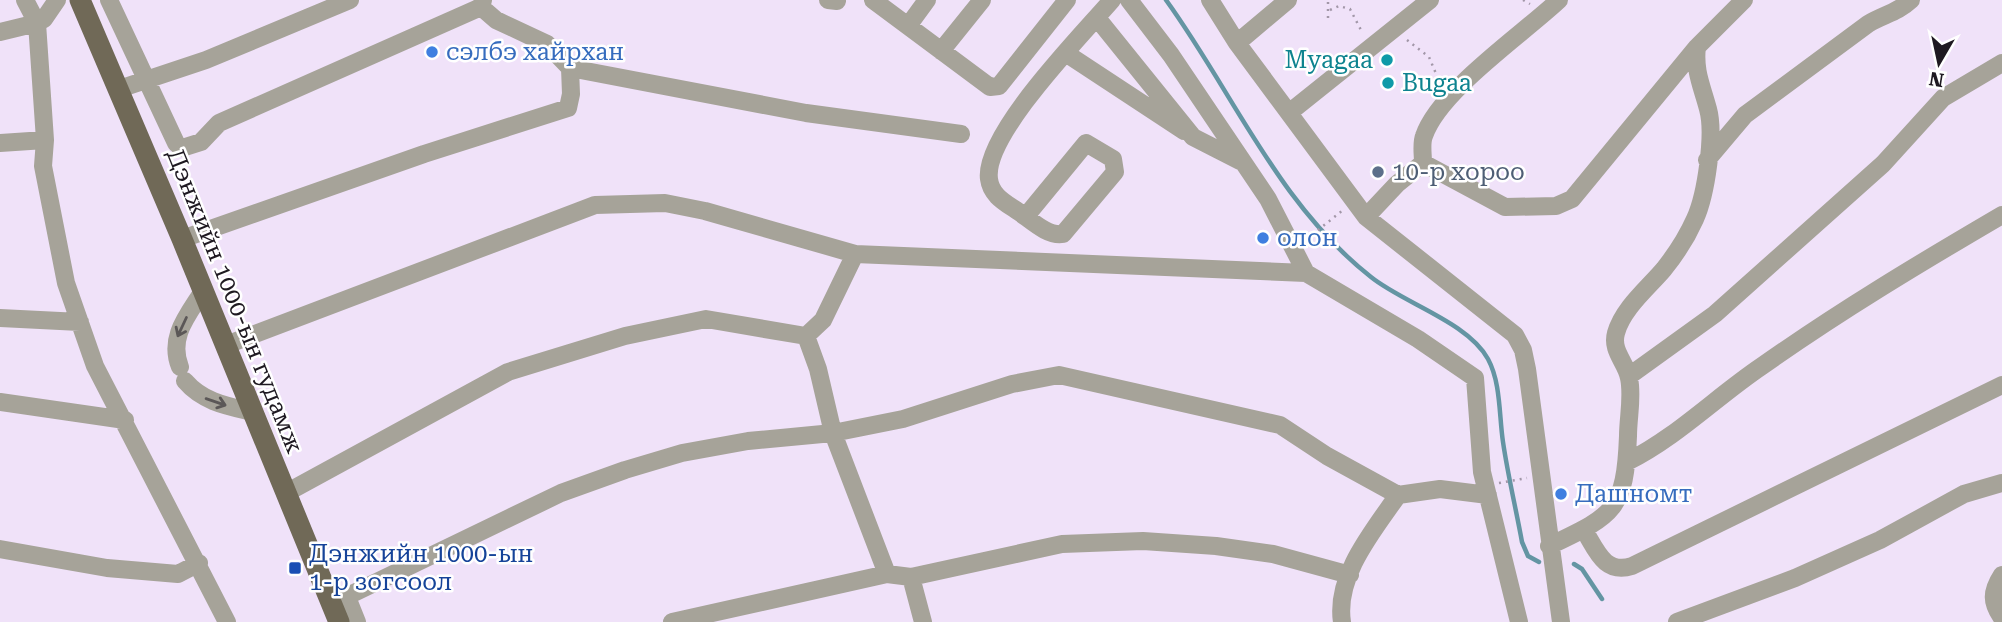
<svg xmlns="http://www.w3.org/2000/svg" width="2002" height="622" font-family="'Roboto Serif',serif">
	<rect width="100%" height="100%" fill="#f0e2f9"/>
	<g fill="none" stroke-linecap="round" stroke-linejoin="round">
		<path stroke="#6495a3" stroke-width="4.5" d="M1166,0C1234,94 1278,204 1371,277C1403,303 1468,322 1488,359C1501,383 1499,416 1503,442C1508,476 1516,509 1522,542L1528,556L1539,562
			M1574,564L1582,569L1602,599"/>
		<path stroke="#a297a8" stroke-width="2.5" stroke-dasharray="2 5" stroke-linecap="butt" d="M1523,0L1530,4
			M1330,10L1339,6L1350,9L1362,32
			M1328,18V0
			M1407,40L1429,57L1437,76
			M1307,239L1343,210
			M1499,483L1527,478"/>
		<path stroke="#a6a399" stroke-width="18" d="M57,0L44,19L37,23L45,140L43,166L66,283L95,366L227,622
			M109,0L176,143L182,148L201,142L219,123L481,7
			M483,0L481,7L496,20L547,44L570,68L806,113L961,134
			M828,0L837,1
			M873,0L990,87L999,86L1067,0
			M1129,0L1171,55L1268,199L1306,273L1418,339L1475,378L1482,472L1519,622
			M1210,0L1237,43L1366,217L1515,335L1523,350L1527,369L1561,622
			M1097,18L1193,137L1240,161
			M908,26L927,0
			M0,32L37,23L25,0
			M1237,43L1288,0
			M941,51L982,0
			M1067,54L1184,131
			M119,89L206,60L350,0
			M1290,112L1430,0
			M0,143L45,140
			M1707,160L1745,115L1868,24C1885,14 1897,13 1911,0
			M1423,163C1423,154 1421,143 1424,136C1439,91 1523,34 1559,0
			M1026,216L1086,143L1113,159L1115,172L1063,234C1047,237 1029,218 1016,210C1004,202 991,195 989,179C983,135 1082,35 1112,0
			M1366,217L1397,184L1423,163L1505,207L1556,206L1572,199L1697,47
			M182,239L424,154L568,108L571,94L570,68
			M0,318L80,322
			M226,345L595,205L665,203L705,211L855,254
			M180,367C168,337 188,315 203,291
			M1629,376L1715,314L1883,164L1943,98L2002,63
			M185,381C203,402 227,406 253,412
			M0,402L125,420
			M1627,462C1677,437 1716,397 1762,366C1840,311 1920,263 2002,215
			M286,493L508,372L625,336L706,319L806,336
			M1584,530C1596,549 1604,575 1632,566L2002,385
			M1549,546C1614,515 1625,511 1628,436C1628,417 1633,397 1629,378C1626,362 1611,351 1616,333C1623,308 1648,288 1664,269C1676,254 1687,237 1695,219C1706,195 1715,134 1708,109C1702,86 1694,71 1697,47L1744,0
			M0,549L107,568L178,574L199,563
			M2002,575C1991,592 1991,602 2002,618
			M911,577L1062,544L1143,541L1216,546L1273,554L1350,575
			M347,597L357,622
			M331,604L561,493L625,470L682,453L748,441L833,433L903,419L1012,384L1059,375L1280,425L1327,456L1398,495
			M672,622L887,574
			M923,622L911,577L887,574L833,433L818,369L806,336L823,320L855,254L1306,273
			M1342,622C1335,576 1373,531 1398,495L1440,489L1488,495
			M1677,622L1795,578L1880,540L1964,494L2002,483"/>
		<path stroke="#706957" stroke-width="21" d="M80,0L182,239L339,622"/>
	</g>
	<defs><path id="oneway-shaft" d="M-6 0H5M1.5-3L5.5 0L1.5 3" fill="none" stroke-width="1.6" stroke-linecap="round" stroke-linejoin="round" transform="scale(1.75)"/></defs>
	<g stroke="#5b5757">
		<use href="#oneway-shaft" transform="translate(182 327) rotate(115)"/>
		<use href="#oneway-shaft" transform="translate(216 402) rotate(19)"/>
	</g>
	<g fill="#3f7fe0" stroke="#fff" stroke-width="2.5">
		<circle cx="432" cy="52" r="7"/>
		<circle cx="1263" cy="238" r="7"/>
		<circle cx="1561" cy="494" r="7"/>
	</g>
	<g fill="#0f9aa8" stroke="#fff" stroke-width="2.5">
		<circle cx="1387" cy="60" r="7"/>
		<circle cx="1388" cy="83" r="7"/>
	</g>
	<circle fill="#5c6f8a" stroke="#fff" stroke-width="2.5" cx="1378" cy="172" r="7"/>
	<rect fill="#1a4fb4" stroke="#fff" stroke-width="2.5" x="288" y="561" width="14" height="14" rx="3.5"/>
	<g text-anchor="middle" stroke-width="5" stroke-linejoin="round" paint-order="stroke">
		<g font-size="24" fill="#366cbe" stroke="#fff" text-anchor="start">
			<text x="446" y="60">сэлбэ хайрхан</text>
			<text x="1277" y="246">олон</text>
			<text x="1575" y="502">Дашномт</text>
		</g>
		<g font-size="24" fill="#0d838f" stroke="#fff" text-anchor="end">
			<text x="1373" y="68">Myagaa</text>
			<text x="1402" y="91" text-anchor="start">Bugaa</text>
		</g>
		<g font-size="24" fill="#4e5e75" stroke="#fff" text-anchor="start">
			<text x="1392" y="180">10-р хороо</text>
		</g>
		<g font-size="24" fill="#1e1921" stroke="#fff">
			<text transform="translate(235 301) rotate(68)" y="8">Дэнжийн 1000-ын гудамж</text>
		</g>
		<g font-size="24" fill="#164399" stroke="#fff" text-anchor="start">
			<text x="309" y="562">Дэнжийн 1000-ын<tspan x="309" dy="28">1-р зогсоол</tspan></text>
		</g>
	</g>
	<g transform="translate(1939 63) rotate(189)" stroke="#ffffff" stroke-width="5" paint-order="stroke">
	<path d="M0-5L12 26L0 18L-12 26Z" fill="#1e1921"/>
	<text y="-10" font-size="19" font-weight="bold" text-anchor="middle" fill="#1e1921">N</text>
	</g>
</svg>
